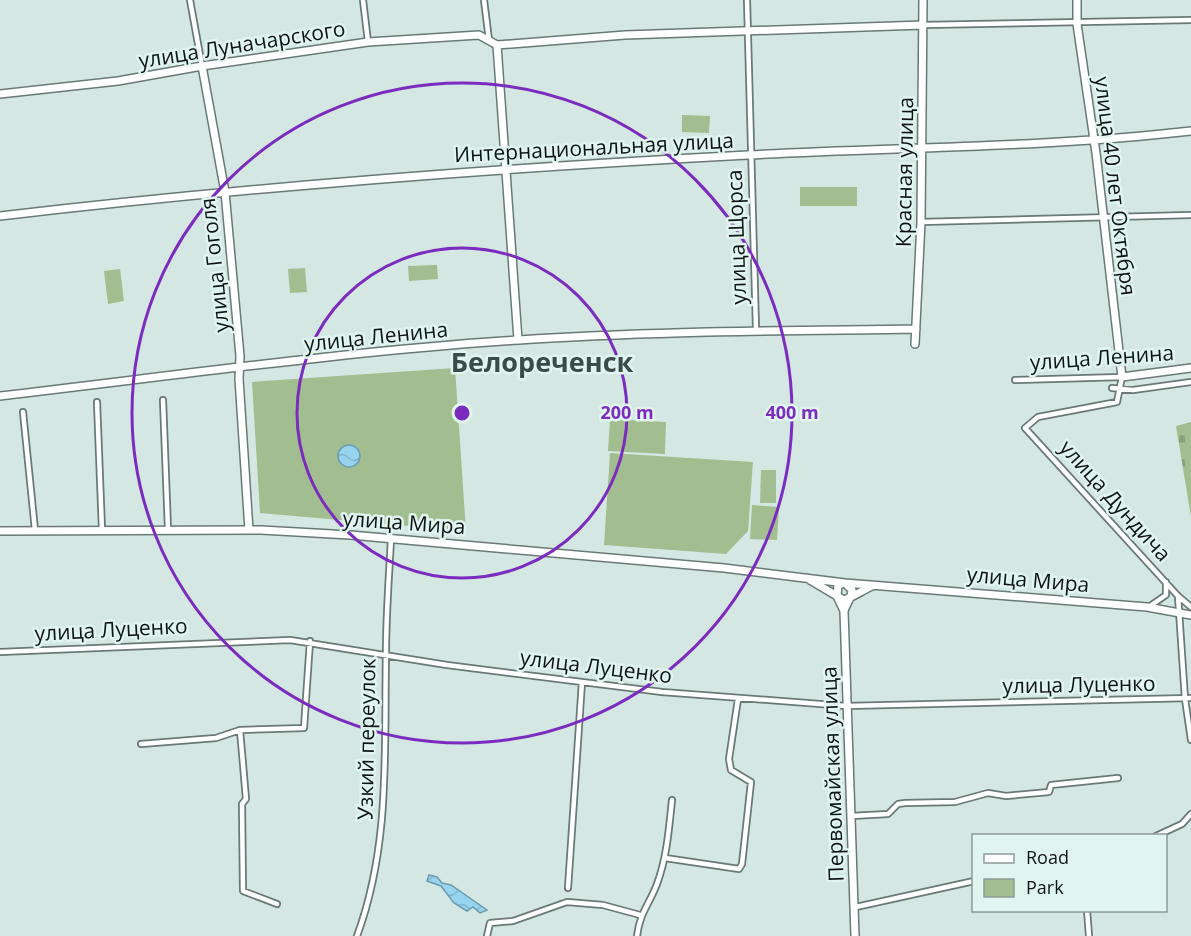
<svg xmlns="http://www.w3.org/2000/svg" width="1191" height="936" font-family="'Open Sans',sans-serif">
	<defs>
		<pattern id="cemetery-stones" width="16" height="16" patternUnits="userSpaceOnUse" patternTransform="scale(1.5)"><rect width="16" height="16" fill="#a2be90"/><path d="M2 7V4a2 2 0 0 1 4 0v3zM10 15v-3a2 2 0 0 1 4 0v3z" fill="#8aa27b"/></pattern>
		<pattern id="water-waves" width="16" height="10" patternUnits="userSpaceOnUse" patternTransform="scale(1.5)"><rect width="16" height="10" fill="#97d4ef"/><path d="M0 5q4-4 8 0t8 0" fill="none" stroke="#81b5cc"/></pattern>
	</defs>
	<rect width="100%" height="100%" fill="#d4e7e3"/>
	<path fill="url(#cemetery-stones)" d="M1191,422V517L1176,426Z"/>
	<path fill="#a2be90" d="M682,115L710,116L709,133L682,132Z
		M800,187H857V206H800Z
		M437,265L438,279L409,281L408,266Z
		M305,268L307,292L290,293L288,269Z
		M120,269L124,301L108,304L104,271Z
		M455,368L466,531L260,513L252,382Z
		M610,419L666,422L665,454L608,451Z
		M610,453L753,462L748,531L726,554L604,545Z
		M761,470H776V503H760Z
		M752,505L779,507L777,540L750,539Z"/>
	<path fill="url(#water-waves)" stroke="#6e9aad" stroke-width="1.5" d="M338 456a11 11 0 1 1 22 0a11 11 0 1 1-22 0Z
		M429,875L437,877L442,883L451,885L487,910L480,913L473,907L467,911L454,903L441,886L427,881Z"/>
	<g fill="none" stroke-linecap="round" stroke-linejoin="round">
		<g stroke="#697a76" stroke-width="8">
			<path id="street" d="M190,0L202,66
				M363,0L368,42
				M484,0L489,40
				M747,0L756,329
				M923,25L1191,20
				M921,222L1191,215
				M1015,380L1122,377L1117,402L1038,417L1025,428L1178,596L1185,699L1191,740
				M1112,388L1133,390L1191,382
				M163,400L168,529
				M97,402L102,530
				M23,412L35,530
				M1178,596L1191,607
				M1150,606L1166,595V582
				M0,652L290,640L447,665L662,692L846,706L1191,698
				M141,744L216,738L240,730
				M851,816L888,814L898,804L905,803L955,802L988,793L1006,796L1049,792L1051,785L1118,778
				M1156,836L1182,824L1191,814
				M665,858L739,869L742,864L751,782L731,770L729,759L738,699
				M568,888L582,682
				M277,904L243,891L242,804L246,799L240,730L304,728L310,641
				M856,907L974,881
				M1087,910L1089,936
				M357,936C391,844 384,748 386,653C386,615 389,577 391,539
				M487,936L490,923L513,921L567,902L603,905L640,915
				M637,936C640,912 649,905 657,884C667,857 669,828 672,800"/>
		</g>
		<g stroke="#697a76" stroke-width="10">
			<path id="secondary" d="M1077,0V24L1096,153L1122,377L1191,368
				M497,45L625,35L923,25
				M497,45L518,340
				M202,66L225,192L240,356L239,379L249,530
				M0,94L118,81L202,66L368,42L479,35L497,45
				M0,216C249,187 498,168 748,155C896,147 1043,148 1191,131
				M915,344L921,222L923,0
				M0,396C172,376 347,351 519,340C652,331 784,331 916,329
				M0,531L261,530L350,535L724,568L845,583L1147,607L1191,615
				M810,580L837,596L844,611L855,936
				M844,611C846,604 852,597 852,590L845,583L838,585L837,596L844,600C853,597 863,590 872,586"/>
		</g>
		<use href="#street" stroke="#fff" stroke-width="4.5"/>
		<use href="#secondary" stroke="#fff" stroke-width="7"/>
	</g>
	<g fill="none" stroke="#7b2cbf" stroke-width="3">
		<circle cx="462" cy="413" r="165"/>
		<circle cx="462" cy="413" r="330"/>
	</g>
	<g text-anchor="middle" stroke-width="5" stroke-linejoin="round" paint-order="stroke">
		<g font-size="21" fill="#0e1413" stroke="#e1f5f0">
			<text transform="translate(242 45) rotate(-9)" y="7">улица Луначарского</text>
			<text transform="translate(594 148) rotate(-3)" y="7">Интернациональная улица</text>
			<text transform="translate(905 172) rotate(-89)" y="7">Красная улица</text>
			<text transform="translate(1115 186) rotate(83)" y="7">улица 40 лет Октября</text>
			<text transform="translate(737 237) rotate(-92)" y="7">улица Щорса</text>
			<text transform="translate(215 265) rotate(-96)" y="7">улица Гоголя</text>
			<text transform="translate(376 337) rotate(-6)" y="7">улица Ленина</text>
			<text transform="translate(1102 358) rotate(-4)" y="7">улица Ленина</text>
			<text transform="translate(1115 501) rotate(48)" y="7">улица Дундича</text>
			<text transform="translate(404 523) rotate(4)" y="7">улица Мира</text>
			<text transform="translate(1028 580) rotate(5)" y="7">улица Мира</text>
			<text transform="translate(111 630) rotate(-3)" y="7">улица Луценко</text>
			<text transform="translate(596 667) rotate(7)" y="7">улица Луценко</text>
			<text transform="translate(1079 685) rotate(-1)" y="7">улица Луценко</text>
			<text transform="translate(367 739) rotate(-89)" y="7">Узкий переулок</text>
			<text transform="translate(833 774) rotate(-92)" y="7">Первомайская улица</text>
		</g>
		<g font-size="27" font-weight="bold" fill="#3b4b47" stroke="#e1f5f0">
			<text x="542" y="372">Белореченск</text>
		</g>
	</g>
	<circle cx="462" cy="413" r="9" fill="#7b2cbf" stroke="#e1f5f0" stroke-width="3"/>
	<g font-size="18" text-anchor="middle" font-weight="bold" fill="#7b2cbf" stroke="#e1f5f0" stroke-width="5" stroke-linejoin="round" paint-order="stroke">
		<text x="627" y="419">200 m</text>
		<text x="792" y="419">400 m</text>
	</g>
	<rect x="972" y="834" width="195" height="78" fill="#e1f5f0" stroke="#8d9b98" stroke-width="1.5"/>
	<rect x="984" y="854" width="30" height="9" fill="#ffffff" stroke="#8d9b98" stroke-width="1.5"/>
	<text x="1026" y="864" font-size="18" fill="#0e1413">Road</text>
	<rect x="984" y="879" width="30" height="18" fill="#a2be90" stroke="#8d9b98" stroke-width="1.5"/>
	<text x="1026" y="894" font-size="18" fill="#0e1413">Park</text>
</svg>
